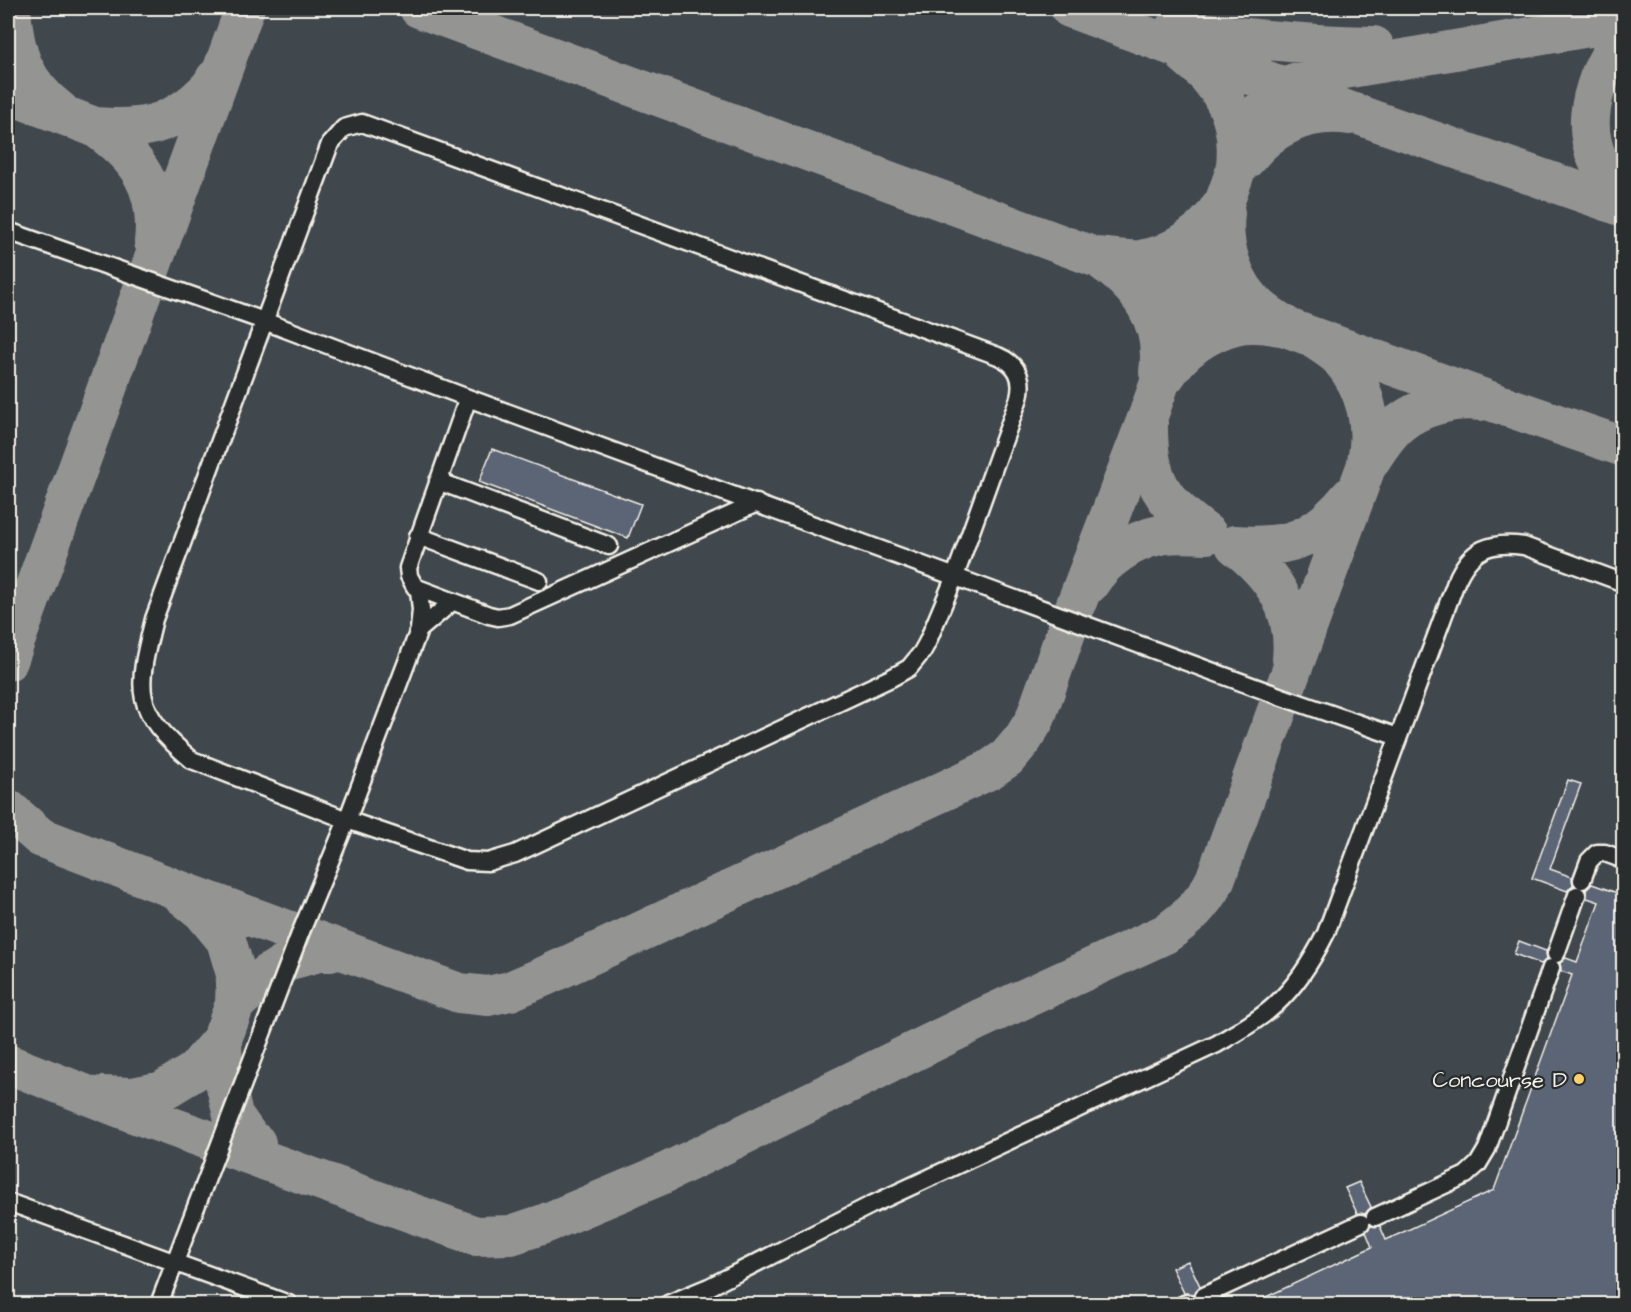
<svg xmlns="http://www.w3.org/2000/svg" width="1631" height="1312" font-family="'Architects Daughter',sans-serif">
	<rect width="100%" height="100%" fill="#34383c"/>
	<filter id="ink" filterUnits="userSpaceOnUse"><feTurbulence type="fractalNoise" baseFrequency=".0167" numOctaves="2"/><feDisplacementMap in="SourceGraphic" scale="12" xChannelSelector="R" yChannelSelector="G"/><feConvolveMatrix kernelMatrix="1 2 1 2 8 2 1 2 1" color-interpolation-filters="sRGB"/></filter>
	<g filter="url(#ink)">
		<path fill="#40464d" d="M8,8H1623V1304H8Z"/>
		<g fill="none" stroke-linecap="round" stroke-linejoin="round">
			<path stroke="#949492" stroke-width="40" d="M11,8C14,52 23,83 60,111
				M419,8L1310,336L1496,403L1624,447
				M1070,8L1370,119L1624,207
				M1175,28C1242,39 1307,45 1374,46
				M1624,39C1600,62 1584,110 1592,143C1597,165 1610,182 1624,199
				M1185,55C1222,84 1241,117 1236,165
				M8,94L121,137
				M95,127C137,130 164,128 197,100C204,93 211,88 215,79
				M95,127C138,157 160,187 154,242
				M1246,159C1271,126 1308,109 1350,115
				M1159,372C1166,319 1138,285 1097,257C1111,258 1126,261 1140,260C1168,257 1207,232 1220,207
				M1166,375C1181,351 1207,332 1235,325C1252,321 1270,324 1287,327C1278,321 1268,315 1260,308C1233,286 1221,245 1225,213
				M1366,467C1376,452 1386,434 1400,423C1421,406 1454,398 1480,401
				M1235,545C1273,575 1297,609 1292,659
				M1235,545C1289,549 1316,539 1351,496
				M1089,584C1103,560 1133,540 1160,535C1175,532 1191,533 1207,534C1161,501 1147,480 1148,422
				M8,661L245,8
				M8,809L40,837L173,888L459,993L488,996L510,991L545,976L989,770L1007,758L1023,739L1035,719L1075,607L1148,416L1248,136L1263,108L1286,86L1327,72L1624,21
				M8,1064L133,1113L476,1236L511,1235L544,1224L661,1175L980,1019L1165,934C1187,919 1203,904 1215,880L1366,467C1375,428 1367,388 1340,358C1331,349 1319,343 1310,336
				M102,1096L132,1097L162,1091L195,1071L222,1039L235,1004L236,974L226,940L203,912L183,896
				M256,1143L250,1139L233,1115L223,1074L222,1039L235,1004L268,974L290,960L319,952H330"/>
		</g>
		<path fill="#5b6576" stroke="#f4f1e8" stroke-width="1.5" d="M492,449L641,504L628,538L479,482Z
			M1568,780L1581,784L1550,869L1572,877L1573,885L1567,891L1532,878Z
			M1592,884L1623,895V1305H1249L1372,1247L1366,1232L1371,1226H1380L1386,1240L1494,1190L1572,975L1561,971L1560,963L1566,958L1577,962L1599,902L1587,898L1586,890Z
			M1519,941L1546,951L1547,959L1541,964L1514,954Z
			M1359,1182L1371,1207L1365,1214L1357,1213L1345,1188Z
			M1188,1261L1200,1286L1194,1294L1184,1293L1172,1268Z"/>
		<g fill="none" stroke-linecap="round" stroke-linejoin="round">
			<g stroke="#f4f1e8" stroke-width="21">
				<path id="minor" d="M362,123L998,356C1017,364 1024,378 1019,398L955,576L927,643L922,652L909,668L891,678L515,854L488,862L467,861L347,820L192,760C132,710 136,691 154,619L330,144L344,128Z
					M8,231L264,321L468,398L1282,697L1398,737
					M468,398L408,568L409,576L415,587L489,615L498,617L510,615L757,503
					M438,481L609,546
					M418,536L539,581
					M419,630L452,602
					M1582,880L1589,861L1597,853H1605L1624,860
					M1556,954L1577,895
					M8,1202L289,1304
					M1375,1217L1466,1175L1478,1164L1487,1149L1551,968
					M1204,1296L1361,1223
					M159,1304L300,934L347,820L419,630L421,610L419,590
					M668,1304L709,1287L871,1205L1217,1044C1237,1032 1258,1021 1275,1005C1297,985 1313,959 1326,933L1456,582C1470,549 1490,541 1524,546L1624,583
					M1184,1304L1188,1303"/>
			</g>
			<use href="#minor" stroke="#2a2d2e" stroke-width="16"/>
		</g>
	</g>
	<circle fill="#ffd166" stroke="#2a2d2e" stroke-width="2" cx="1579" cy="1079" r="6"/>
	<g text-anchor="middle" stroke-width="4.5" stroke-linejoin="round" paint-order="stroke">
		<g font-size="22" fill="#f4f1e8" stroke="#2a2d2e" text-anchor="end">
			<text x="1567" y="1087">Concourse D</text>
		</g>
	</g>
	<rect width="1631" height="1312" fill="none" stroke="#2a2d2e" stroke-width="30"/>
	<rect x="15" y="15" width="1601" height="1282" fill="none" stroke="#f4f1e8" stroke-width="2" filter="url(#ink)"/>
</svg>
